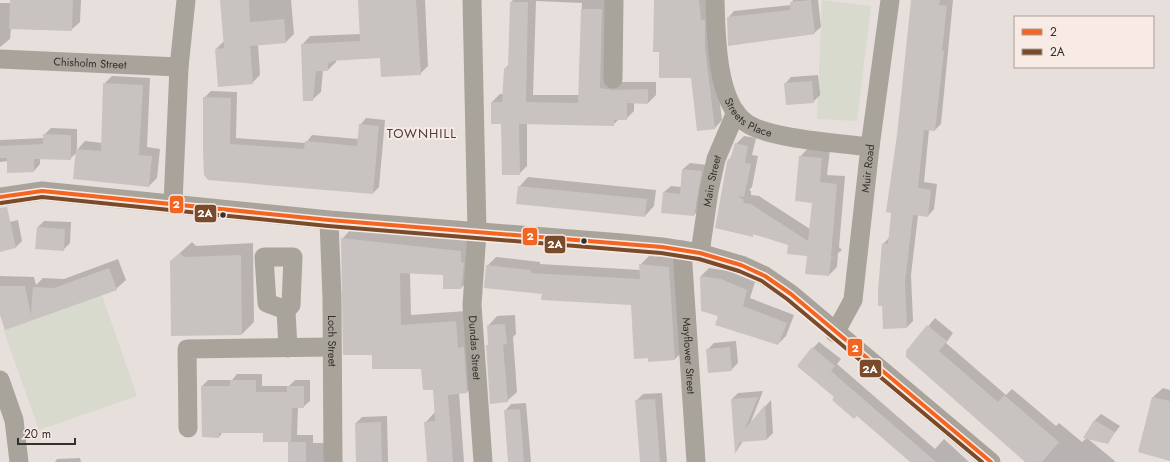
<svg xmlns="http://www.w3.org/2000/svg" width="1170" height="462" font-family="Jost,sans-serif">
	<rect width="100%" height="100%" fill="#e7dfdc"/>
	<path fill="#d8dace" d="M822,0L871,6L857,121L817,119Z
		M102,295L137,396L39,430L3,329Z"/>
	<path fill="#0003" fill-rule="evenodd" d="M11,0H81L80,22L71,30L11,28L10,39L0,47V3H11Z
		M222,0H291L294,34L286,42L258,44L260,75L252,83L216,49L225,40Z
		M359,0H425L428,66L420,74L381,57L336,59V62L328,70H323L321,92L312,100L302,45L310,36L361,34Z
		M513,0H609L621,82H656V95L648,103H634V111L626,119H619L613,125L527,123V166L519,174L502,123L492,102L500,94H504L505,69L509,64L511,2ZM536,1L582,3L579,95H533Z
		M655,0H707L722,120L715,128L692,77L660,51Z
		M793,0H818L821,27L814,33L729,45L728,18L734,11L791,5Z
		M912,0H953L941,124L935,130H929L924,182L937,184L934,209L928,216L918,215L911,275L913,321L907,327L883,244L890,237L898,135Z
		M818,75L820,95L813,102L785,84L791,77Z
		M112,76L150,78L147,147L160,149L157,178L149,186L77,152L70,159L40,158V164L34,171L8,161L0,162V140L44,138V135L51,128L77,129V150L85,141L102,143L104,84Z
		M211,91L237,92L236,138L306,143L312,135L358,139L360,125L366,118L385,120L379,187L373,193L208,179L204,98Z
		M744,136L756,138L752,155L758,156L752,187L749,190L751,191V195L759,196L810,229L813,202L800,157L808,148L830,150L827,175L845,176L839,247L842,250L838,253L837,267L829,275L808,255L789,244L754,234L752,236L716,227L729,160L732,156L736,144Z
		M690,163L708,165L700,209L694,215L664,192L671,186L682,187L683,169Z
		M528,177L656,190L654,206L645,216L519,187Z
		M18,220L22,241L16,247L0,251V224Z
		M44,221L71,222L70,243L63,250L38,227Z
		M352,228L471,241V278L461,288L444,274L410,272L411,315L466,311L477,382L467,392L459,393L464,462H428L425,423L435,412L434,388L422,368L373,354L342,239Z
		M192,242L196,246L253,243L254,322L242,334L171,261Z
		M649,256L677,258L684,350L675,359L649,357L631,304L543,293L487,266L496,257L540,262V264L640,270V265Z
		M118,259L126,280L116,289L6,329L0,313V276L34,277L36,285L43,278L64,279Z
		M709,268L729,271L755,282L750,298L794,315L786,336L778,344L719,315L702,310L701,276Z
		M515,315L516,334L513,337L517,392L507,401L487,346L489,344L488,326L497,316Z
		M935,318L953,333L946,343L1006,395L1012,389L1056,426L1059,423L1082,442L1087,438L1095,420L1101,414L1120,426L1107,443L1087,438L1116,462H1027L907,352Z
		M736,341L738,363L731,370L707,350L714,343Z
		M819,342L841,359L837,364L935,449L944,439L969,462H912L836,397L813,348Z
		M237,374H262V386H289L295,380H310V401L303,407H298L297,435H313V443H324V462H289L291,441L264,432H223L219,437L202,386L208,380H232Z
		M1163,388L1170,390V460L1139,452L1153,397Z
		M763,391L750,424L771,400L773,433L767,439L743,441L736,452L732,399L738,393Z
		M662,393L667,462H641L636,401L643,394Z
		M526,403L531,462H509L505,411L511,404Z
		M387,416L388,462H357L356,423L362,417Z
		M80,458L81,462H55L57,459Z"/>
	<path fill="#c8c3c0" d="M10,0H73L72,31L9,29Z
		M220,0H249L250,22L284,19L286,43L250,46L253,84L218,87L215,49L224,48Z
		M358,0H416L421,75L381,77L380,58L331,61L332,63H328V71H316L313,101H303L301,44L360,41Z
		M654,0H699L701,20H705V48L715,129L697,131L691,78H659V52H653Z
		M811,0L815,34L728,46L727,17L790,10V2Z
		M911,0H940L939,5L947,6L942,51H944L935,131L924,130L918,188L931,190L928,217L913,215L905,282L907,328L883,329L882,306H878V290L882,243L888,244L891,213L886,212L897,135Z
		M510,2H528L526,102L578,103L581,9H602L600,88L612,90L648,89V104L627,103V120H614V126L519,124L520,175H502L501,124H491V102H502L504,68H508Z
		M812,81L814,103L786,105L784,83Z
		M103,83L143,85L139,155L152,156L149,187L73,179L76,149L101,151Z
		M203,97L231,98L230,144L304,149L305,141L357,146L359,124L379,126L373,194L208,180L204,175L203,151Z
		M43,134L71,135V160L34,159V172L7,173V158H0V146L43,144Z
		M735,143L748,146L745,163L751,164L744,197L738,196L744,200L743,203L751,204L808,241L812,203L795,201L799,156L822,158L820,182L837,184L831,256L835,258H831L829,276L805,274L807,256L787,254L788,245L753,234V237L715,228L727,162L728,159L730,160Z
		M682,169L702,171L694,216L661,213L663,192L680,194Z
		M518,186L647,199L645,217L516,204Z
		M7,207L16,248L0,252V208Z
		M37,227L65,229L64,251L35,249Z
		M341,238L461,251V262L464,263L461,289H443V275L400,273L401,325L456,321L458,348L464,347L467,393L448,395L453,462H427L424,422L435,421L433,390H423L421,369H372V355H343Z
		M180,253L184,257L241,255L242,335L171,336L170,261Z
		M639,264L669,267L675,360L648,362V358L634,359L631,305L541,300L542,294L484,288L486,265L531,270V273L640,279Z
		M109,268L117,290L5,330L0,315V286H25L31,315L33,287L54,288Z
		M700,276L721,279L747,290L743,306L787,323L778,345L715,325L718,316L701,311Z
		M505,324L507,344L503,345L508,402L490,404L486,345H488L487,325Z
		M927,325L947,341L939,351L998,402L1004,395L1059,442L1042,462H1025L906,357V351Z
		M730,347L732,371L708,373L706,349Z
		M812,347L835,366L831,371L936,462H910L857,416L854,419L832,400L834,397L797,366Z
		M230,380H256V392H287V386H304V408H292L291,442H263V433H219V438L202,437L201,386H230Z
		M758,397L745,429L765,405L767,440L740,442L735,454L731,399Z
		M1152,397L1170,401V461L1138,452Z
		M655,399L660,462H640L635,400Z
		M520,409L524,462H508L504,410Z
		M1094,420L1115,432L1108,444L1083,438Z
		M381,422L382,462H356L355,423Z
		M288,442H306V462H288Z"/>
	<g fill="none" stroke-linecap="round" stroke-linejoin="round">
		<g stroke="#a8a49b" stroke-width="19">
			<path id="s1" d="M472,0L477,232L472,305L483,462"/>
			<path id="s2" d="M715,0C716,33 716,101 745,122C767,139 839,143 870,147"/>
			<path id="s3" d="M0,59L179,67"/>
			<path d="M613,79L614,0"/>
			<path d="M0,197L42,191L329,220L622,243L662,247L700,253L741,265L765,276L791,294L991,462"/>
			<path d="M173,203L179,67L186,0"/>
			<path id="s4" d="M329,220L332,298L333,462"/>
			<path id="s5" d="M682,250L696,462"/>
			<path id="s6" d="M700,253L709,191L716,159L736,112"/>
			<path d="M286,310L291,305L293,257H264L267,303L286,310L288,348"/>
			<path id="s7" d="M835,333L853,300L870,147L890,0"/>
			<path d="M0,380L14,420L19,462"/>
			<path d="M188,428L187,349L332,347"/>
		</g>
		<g stroke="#f8eae5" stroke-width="7">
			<path id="bus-1" d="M0,197L42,191L329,220L662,247L700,253L741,265L765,276L791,294L991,462"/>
		</g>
		<g stroke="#f8eae5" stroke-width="7">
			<path id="bus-2" d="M1,203L42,197L328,226L661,253L699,259L739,271L762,281L787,299L982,462"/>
		</g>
		<use href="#bus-1" stroke="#f26522" stroke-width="4"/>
		<use href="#bus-2" stroke="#7a4b2a" stroke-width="4"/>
	</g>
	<g fill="#342f2c" stroke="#f8eae5" stroke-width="1.5">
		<circle cx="223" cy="215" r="3.5"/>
		<circle cx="584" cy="241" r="3.5"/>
	</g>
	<g text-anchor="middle" stroke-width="4" stroke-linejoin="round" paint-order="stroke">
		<g font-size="11" fill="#342f2c" stroke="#f8eae5">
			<text dy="4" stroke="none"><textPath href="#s3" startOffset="90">Chisholm Street</textPath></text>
			<text dy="4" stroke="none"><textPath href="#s2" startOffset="129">Streets Place</textPath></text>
			<text dy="4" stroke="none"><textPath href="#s7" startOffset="170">Muir Road</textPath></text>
			<text dy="4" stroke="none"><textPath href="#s6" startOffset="73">Main Street</textPath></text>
			<text dy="4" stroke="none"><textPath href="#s4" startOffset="121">Loch Street</textPath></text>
			<text dy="4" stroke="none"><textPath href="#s1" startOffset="348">Dundas Street</textPath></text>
			<text dy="4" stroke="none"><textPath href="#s5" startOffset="106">Mayflower Street</textPath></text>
		</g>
		<g font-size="13" letter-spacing="1" fill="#4b403c" stroke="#f8eae5">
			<text x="422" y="138">TOWNHILL</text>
		</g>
	</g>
	<g stroke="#f8eae5" stroke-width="1.5">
		<rect x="169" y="195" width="15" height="19" rx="4" fill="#f26522"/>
		<rect x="194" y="204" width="23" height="19" rx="4" fill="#7a4b2a"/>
		<rect x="522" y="227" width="16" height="19" rx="4" fill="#f26522"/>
		<rect x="544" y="235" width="22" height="19" rx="4" fill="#7a4b2a"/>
		<rect x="847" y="338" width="16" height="19" rx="4" fill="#f26522"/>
		<rect x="859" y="359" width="23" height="19" rx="4" fill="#7a4b2a"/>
	</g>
	<g font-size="11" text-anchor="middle" font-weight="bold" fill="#fff">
		<text x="176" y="208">2</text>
		<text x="205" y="217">2A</text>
		<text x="530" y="240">2</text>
		<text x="555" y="248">2A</text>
		<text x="855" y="352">2</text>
		<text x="870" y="373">2A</text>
	</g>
	<rect x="1014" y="16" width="140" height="52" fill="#f8eae5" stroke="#aa9f9b"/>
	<rect x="1022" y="29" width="20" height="6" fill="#f26522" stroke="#aa9f9b"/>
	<text x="1050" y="36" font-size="12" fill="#342f2c">2</text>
	<rect x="1022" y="49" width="20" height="6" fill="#7a4b2a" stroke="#aa9f9b"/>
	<text x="1050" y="56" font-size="12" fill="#342f2c">2A</text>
	<path d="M18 438v6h57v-6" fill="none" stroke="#342f2c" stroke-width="2"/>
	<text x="24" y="438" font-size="12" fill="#342f2c" stroke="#f8eae5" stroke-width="3" paint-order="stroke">20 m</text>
</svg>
